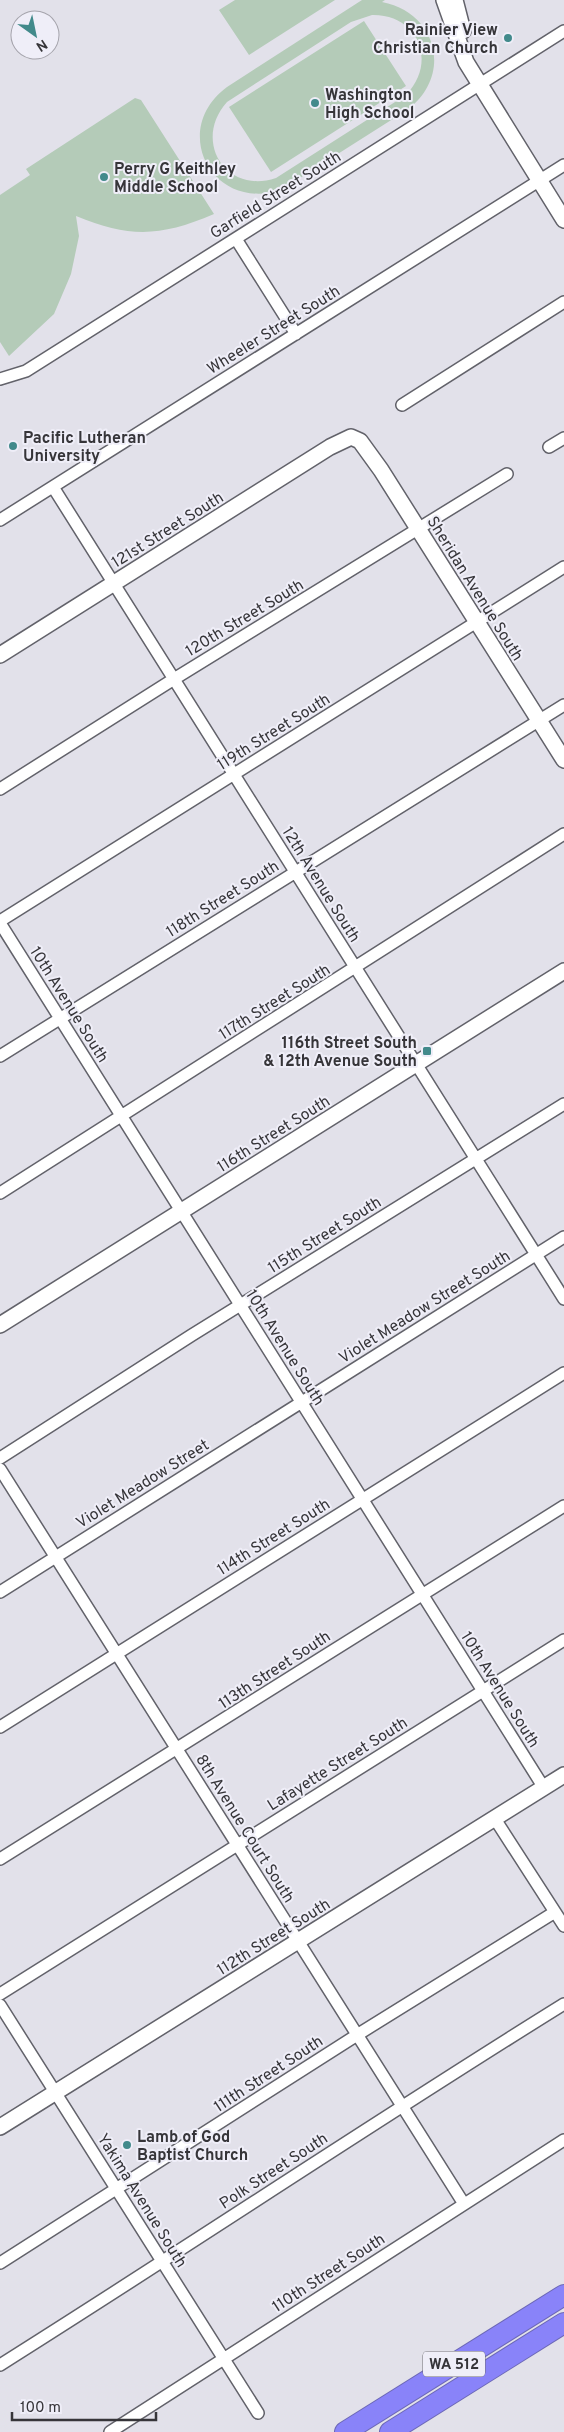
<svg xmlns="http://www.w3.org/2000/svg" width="564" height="2432" font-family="Overpass,sans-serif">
	<rect width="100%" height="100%" fill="#e2e1ea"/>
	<path fill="#b4cbb8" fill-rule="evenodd" d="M235,0H335L249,55L219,10Z
		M362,0H385L382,2C438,13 453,76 407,110L281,190C212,212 169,130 227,87ZM372,15C418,14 438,62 406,95L276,178C226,195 192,141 227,102L351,22Z
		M364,21L406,86L271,172L229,107Z
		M135,98L141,100L214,214C160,237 130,238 76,216L79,236L71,274L54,314L9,356L0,342V195L30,175L26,169Z"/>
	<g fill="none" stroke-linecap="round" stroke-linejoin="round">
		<g stroke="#62626a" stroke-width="14">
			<path id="street" d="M236,239L296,334
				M0,379L26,371L564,31
				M402,405L564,302
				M549,447L564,438
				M53,487L564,1299
				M0,520L564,165
				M0,789L174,679L507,474
				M0,921L564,567
				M0,923L544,1788
				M0,1056L564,705
				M0,1193L564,834
				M0,1458L192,1335L564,1104
				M0,1469L464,2204
				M0,1592L564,1237
				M0,1727L564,1373
				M495,1819L564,1926
				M0,1859L564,1506
				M0,1994L564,1640
				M0,2005L258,2413
				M0,2263L357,2035L555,1912
				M0,2365C189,2246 374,2122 564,2004
				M110,2432L564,2140"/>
		</g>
		<g stroke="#62626a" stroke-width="18">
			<path id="secondary" d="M444,0L466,62L564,220
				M455,0L463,31
				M0,655L330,447L351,437L360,441L381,470L564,760
				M0,1325L564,971
				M0,2127L564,1775"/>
		</g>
		<g stroke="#6c68b6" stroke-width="22">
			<path id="highway" d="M345,2432L564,2295
				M390,2432L564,2323"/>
		</g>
		<use href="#street" stroke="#fff" stroke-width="11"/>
		<use href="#secondary" stroke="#fff" stroke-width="15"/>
		<use href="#highway" stroke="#8983f9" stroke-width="20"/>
	</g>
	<g fill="#428a8b" stroke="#efeef8" stroke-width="2">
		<circle cx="508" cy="38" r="5"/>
		<circle cx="315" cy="103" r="5"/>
		<circle cx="104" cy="177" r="5"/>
		<circle cx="13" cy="446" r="5"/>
		<rect x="422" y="1046" width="10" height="10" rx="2.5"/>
		<circle cx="127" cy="2145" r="5"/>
	</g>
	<g text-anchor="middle" stroke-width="4" stroke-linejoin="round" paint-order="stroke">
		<rect fill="#efeef8" stroke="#6e6c72" stroke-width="1" x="423" y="2351.5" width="62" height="25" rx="4"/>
		<g font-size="15" font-weight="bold" fill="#363539">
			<text x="454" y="2369">WA 512</text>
		</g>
		<g font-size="16" font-weight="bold" fill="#363539" stroke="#efeef8" text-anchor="start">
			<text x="498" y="35" text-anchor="end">Rainier View<tspan x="498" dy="18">Christian Church</tspan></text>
			<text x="325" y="100">Washington<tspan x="325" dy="18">High School</tspan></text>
			<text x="114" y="174">Perry G Keithley<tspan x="114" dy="18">Middle School</tspan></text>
			<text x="23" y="443">Pacific Lutheran<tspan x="23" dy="18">University</tspan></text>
			<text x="417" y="1048" text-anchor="end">116th Street South<tspan x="417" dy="18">&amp; 12th Avenue South</tspan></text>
			<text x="137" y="2142">Lamb of God<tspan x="137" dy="18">Baptist Church</tspan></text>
		</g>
		<g font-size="16" fill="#363539" stroke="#efeef8">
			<text transform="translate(275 194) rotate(-32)" y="6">Garfield Street South</text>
			<text transform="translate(273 329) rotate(-32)" y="6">Wheeler Street South</text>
			<text transform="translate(167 529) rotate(-32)" y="6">121st Street South</text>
			<text transform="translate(476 588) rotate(58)" y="6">Sheridan Avenue South</text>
			<text transform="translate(244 617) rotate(-31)" y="6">120th Street South</text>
			<text transform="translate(273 731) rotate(-32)" y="6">119th Street South</text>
			<text transform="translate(322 884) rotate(58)" y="6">12th Avenue South</text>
			<text transform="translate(222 898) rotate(-32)" y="6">118th Street South</text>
			<text transform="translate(274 1001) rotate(-32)" y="6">117th Street South</text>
			<text transform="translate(70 1004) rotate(58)" y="6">10th Avenue South</text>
			<text transform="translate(273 1133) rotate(-32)" y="6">116th Street South</text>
			<text transform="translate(324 1234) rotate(-32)" y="6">115th Street South</text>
			<text transform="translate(424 1306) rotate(-32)" y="6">Violet Meadow Street South</text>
			<text transform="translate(286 1347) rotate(58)" y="6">10th Avenue South</text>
			<text transform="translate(142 1483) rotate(-32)" y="6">Violet Meadow Street</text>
			<text transform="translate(273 1536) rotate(-32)" y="6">114th Street South</text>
			<text transform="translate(274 1669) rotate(-33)" y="6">113th Street South</text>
			<text transform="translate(501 1689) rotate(58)" y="6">10th Avenue South</text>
			<text transform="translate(337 1763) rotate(-32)" y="6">Lafayette Street South</text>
			<text transform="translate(246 1828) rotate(58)" y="6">8th Avenue Court South</text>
			<text transform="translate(273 1936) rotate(-32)" y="6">112th Street South</text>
			<text transform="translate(268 2073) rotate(-33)" y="6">111th Street South</text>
			<text transform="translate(273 2170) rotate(-33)" y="6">Polk Street South</text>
			<text transform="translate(143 2200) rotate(58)" y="6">Yakima Avenue South</text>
			<text transform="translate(328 2272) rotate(-33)" y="6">110th Street South</text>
		</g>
	</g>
	<g transform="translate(35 35) rotate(147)"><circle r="24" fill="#efeef8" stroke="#a5a4ac"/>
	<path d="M0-4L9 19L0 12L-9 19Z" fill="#428a8b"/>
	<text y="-8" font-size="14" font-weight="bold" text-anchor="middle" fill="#363539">N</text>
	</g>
	<path d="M12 2412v8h144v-8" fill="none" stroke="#363539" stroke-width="2.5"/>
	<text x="20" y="2412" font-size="15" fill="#363539" stroke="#efeef8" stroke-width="4" paint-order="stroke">100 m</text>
</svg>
